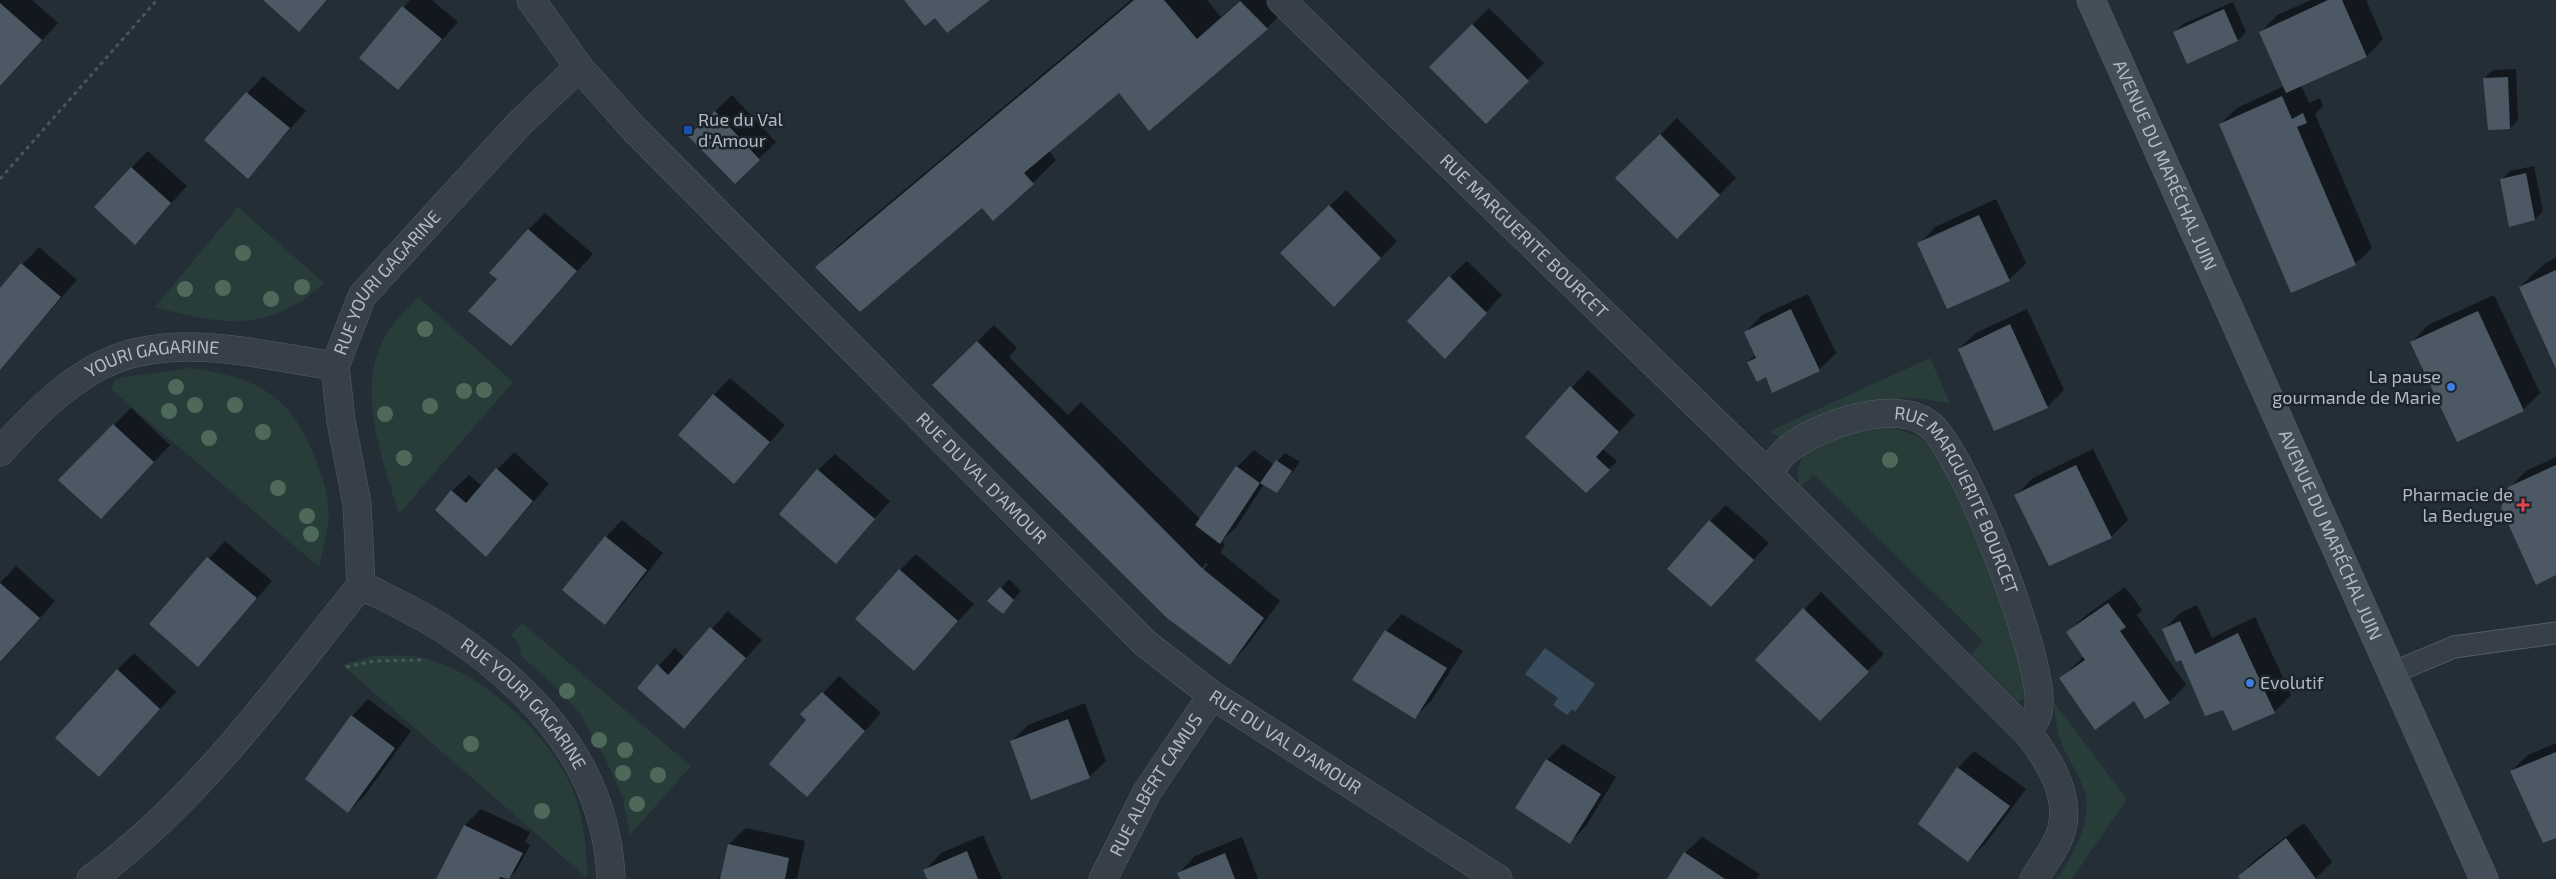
<svg xmlns="http://www.w3.org/2000/svg" width="2556" height="879" font-family="'Exo 2',sans-serif">
	<rect width="100%" height="100%" fill="#232e37"/>
	<path fill="#283c3a" d="M238,207L324,283C269,334 221,325 155,307Z
		M418,297L513,382L399,514C383,461 357,395 382,342C390,325 405,311 418,297Z
		M1930,358L1950,403C1937,402 1924,398 1911,398C1866,398 1824,422 1783,440L1770,431Z
		M191,368C262,378 294,398 318,466C325,484 331,506 328,526C326,539 322,553 319,567L111,389L114,380L124,377Z
		M1881,424L1918,436L1929,446L1946,471L2014,626L2029,694L2021,701H2018L1971,655L1983,641L1814,475L1800,487C1785,441 1850,433 1881,424Z
		M522,623L691,766L630,835L622,796L605,758L581,715L557,688L520,655L521,647L511,635Z
		M373,656C389,656 408,654 423,658C480,670 555,739 575,795C584,822 587,849 587,878L342,665Z
		M2054,702L2127,799L2072,879H2057C2072,856 2093,821 2085,793C2080,776 2070,763 2063,747C2057,732 2055,718 2054,702Z"/>
	<path fill="#3a4d5f" d="M1545,648L1595,684L1575,712L1572,709L1567,715L1553,705L1558,698L1525,674Z"/>
	<path fill="#0007" fill-rule="evenodd" d="M0,0H32L58,23L0,86Z
		M265,0H328L299,30Z
		M410,0H432L458,22L398,89L361,57Z
		M1131,0H1207L1221,17L1240,0H1285L1290,5L1267,28L1149,129L1120,91L1049,151L1056,160L1033,183L817,267L840,244Z
		M2311,0H2366L2383,39L2367,56L2301,85L2309,103L2320,98L2323,106L2315,114L2372,248L2355,264L2220,124L2237,108L2284,86L2261,32L2277,15Z
		M2233,2L2246,32L2238,40L2175,32L2183,24Z
		M1489,8L1544,63L1486,122L1430,67Z
		M2516,69L2518,120L2510,128L2484,78L2493,70Z
		M263,76L306,111L248,177L205,140Z
		M732,95L776,142L735,182L706,120Z
		M1677,118L1736,178L1677,237L1617,178Z
		M148,151L187,186L135,243L131,168Z
		M2534,166L2543,211L2535,219L2501,180L2510,171Z
		M1346,190L1397,241L1351,289L1282,253Z
		M1996,199L2026,263L2009,280L1919,244L1935,227Z
		M545,213L593,254L511,344L499,279L528,230Z
		M39,247L77,280L0,368V289Z
		M2556,258V366L2520,287L2544,264Z
		M1467,261L1502,295L1445,357L1450,277Z
		M1808,294L1836,353L1819,370L1766,376L1748,362L1756,354L1746,332L1762,315Z
		M2494,295L2540,393L2523,410L2412,342L2428,325Z
		M2027,309L2064,390L2047,407L1959,349L1976,333Z
		M994,325L1017,348L1009,357L1068,415L1081,402L1200,519L1237,467L1254,450L1274,465L1285,453L1300,462L1277,492L1264,484L1237,526L1222,541L1225,545L1220,552L1280,601L1246,647L1229,664L934,385ZM1206,563L1208,564L1188,592L1186,590Z
		M1588,370L1635,415L1603,449L1617,461L1586,492L1527,437Z
		M730,378L785,425L734,483L714,395Z
		M131,408L170,445L117,501L60,480Z
		M2093,449L2128,520L2111,537L2016,495L2033,478Z
		M514,452L549,484L486,556L452,491L469,475L482,486Z
		M835,454L890,501L836,562L818,470Z
		M2556,457V574L2509,488L2526,471Z
		M1726,505L1769,543L1711,605L1710,521Z
		M622,520L663,553L621,606L605,623L606,537Z
		M225,541L272,581L198,666L150,624Z
		M916,554L974,604L914,669L900,570Z
		M16,566L55,601L0,663V583Z
		M1009,579L1021,591L1003,612L1001,588Z
		M2125,587L2142,610L2137,615L2186,685L2169,702L2146,717L2134,700L2061,678L2084,656L2068,632L2085,616Z
		M1821,592L1884,654L1820,719L1756,660Z
		M2197,605L2212,638L2255,617L2291,695L2274,712L2224,708L2163,630L2180,613Z
		M728,611L762,640L700,710L639,687L675,648L685,658Z
		M1402,614L1463,651L1431,701L1415,717L1386,631Z
		M134,653L176,692L99,776L117,670Z
		M839,676L881,713L807,796L823,693Z
		M368,699L411,731L365,795L348,812L352,716Z
		M1085,703L1106,761L1089,777L1011,742L1028,725Z
		M2556,743V836L2511,771L2528,755Z
		M1563,744L1616,777L1586,826L1570,842L1547,760Z
		M1974,751L2026,789L1985,844L1968,861L1958,768Z
		M481,809L530,832L525,842L530,845L516,871L508,879H437L465,825Z
		M2304,823L2332,862L2315,879H2242L2239,876L2256,859Z
		M746,828L805,841L797,879H718L722,875L729,844Z
		M983,835L1002,879H929L925,870L941,853Z
		M1242,837L1258,879H1181L1179,873L1195,856Z
		M1702,837L1760,874L1756,879H1668L1685,853Z"/>
	<path fill="#4c5863" d="M263,0H327L299,32Z
		M904,0H990L947,33L935,18L925,26Z
		M1134,0H1164L1197,39L1240,1L1268,29L1149,131L1119,93L1024,173L1034,184L993,221L982,208L860,312L815,267Z
		M2328,0H2342L2367,57L2286,93L2259,32Z
		M0,3L42,40L0,86Z
		M402,6L442,39L398,90L359,58Z
		M2224,9L2238,41L2187,64L2173,32Z
		M1472,24L1529,81L1486,124L1429,67Z
		M2508,77L2510,129L2488,130L2483,78Z
		M246,92L290,128L248,179L204,140Z
		M2282,96L2292,119L2303,113L2307,123L2297,127L2356,265L2291,293L2219,124Z
		M715,111L760,160L735,184L688,136Z
		M1660,134L1720,195L1677,239L1615,178Z
		M131,167L171,203L135,245L94,207Z
		M2526,173L2535,220L2509,227L2500,179Z
		M1329,205L1381,258L1334,307L1280,253Z
		M1979,215L2010,281L1947,309L1917,243Z
		M528,229L577,271L511,346L468,311L497,279L489,273Z
		M21,263L61,297L0,370V288Z
		M2556,270V369L2519,287Z
		M1449,276L1487,313L1445,359L1407,321Z
		M1791,309L1820,371L1772,393L1766,377L1757,382L1747,362L1756,358L1744,332Z
		M2478,311L2524,411L2457,442L2410,342Z
		M2010,324L2048,408L1994,431L1958,349Z
		M977,341L1203,569L1264,618L1230,665L1167,618L932,385Z
		M1570,386L1619,432L1596,457L1610,470L1586,493L1525,437Z
		M713,394L770,442L734,484L678,435Z
		M113,424L154,462L101,519L58,480Z
		M1276,460L1292,471L1277,493L1260,483Z
		M2076,465L2112,538L2049,566L2014,495Z
		M2556,465V575L2536,585L2501,508L2508,487Z
		M1236,466L1260,483L1220,544L1195,525Z
		M496,468L533,501L486,557L435,510L451,490L466,503Z
		M817,469L875,519L836,564L779,514Z
		M1709,520L1754,560L1711,607L1667,569Z
		M605,536L647,570L605,625L562,590Z
		M207,557L257,598L198,667L149,624Z
		M899,569L958,621L914,671L855,619Z
		M0,583L40,618L0,662Z
		M1000,587L1014,600L1003,614L987,601Z
		M2108,603L2126,627L2120,631L2170,703L2145,719L2134,701L2095,730L2059,678L2085,660L2066,632Z
		M1803,608L1869,672L1820,721L1755,660Z
		M2180,621L2195,654L2238,633L2275,713L2233,731L2223,710L2205,716L2181,660L2176,662L2162,629Z
		M710,627L746,658L684,729L637,688L657,664L668,675Z
		M1385,630L1447,668L1415,719L1352,680Z
		M117,669L160,709L99,777L55,738Z
		M822,692L865,731L807,797L769,764L806,720L800,714Z
		M351,715L395,748L348,813L305,779Z
		M1068,719L1090,778L1031,800L1010,741Z
		M2556,752V838L2543,843L2510,771Z
		M1546,759L1601,794L1570,844L1515,808Z
		M1957,767L2010,806L1968,862L1918,824Z
		M464,825L523,853L509,879L500,877L499,879H436Z
		M2286,838L2316,879H2240L2238,876Z
		M728,844L789,858L785,879H720Z
		M967,851L978,879H927L923,870Z
		M1684,852L1725,879H1667Z
		M1225,853L1235,879H1180L1177,873Z"/>
	<g fill="none" stroke-linecap="round" stroke-linejoin="round">
		<g stroke="#555d65" stroke-width="23">
			<path id="service" d="M2392,673L2454,647L2556,633"/>
		</g>
		<g stroke="#555d65" stroke-width="29">
			<g id="minor">
				<path id="s1" d="M1281,0L1767,473L2027,732C2048,758 2072,796 2061,832C2056,848 2043,864 2034,879"/>
				<path id="s2" d="M0,452C37,411 83,363 139,352C203,338 272,357 335,366"/>
				<path id="s3" d="M1767,473C1774,466 1780,456 1787,450C1818,425 1898,396 1931,426C1966,457 2043,658 2039,705C2039,717 2033,723 2027,732"/>
				<path id="s4" d="M361,585C390,600 421,614 448,632C536,690 607,770 611,879"/>
				<path id="s5" d="M91,879C199,800 278,688 361,585L357,504L341,421L335,366L362,296L519,124L579,67"/>
				<path id="s6" d="M1103,879L1147,792L1212,695"/>
			</g>
		</g>
		<g stroke="#555d65" stroke-width="29">
			<g id="tertiary">
				<path id="s7" d="M531,0L579,67L634,129L1145,643L1212,695L1498,879"/>
			</g>
		</g>
		<g stroke="#555d65" stroke-width="29">
			<g id="secondary">
				<path id="s8" d="M2091,0L2484,879"/>
			</g>
		</g>
		<path stroke="#455757" stroke-width="3" stroke-dasharray="4 4" stroke-linecap="butt" d="M0,179L157,0
			M346,667L374,661L422,660"/>
		<use href="#service" stroke="#373f48" stroke-width="21"/>
		<use href="#minor" stroke="#373f48" stroke-width="28"/>
		<use href="#tertiary" stroke="#373f48" stroke-width="28"/>
		<use href="#secondary" stroke="#454f5a" stroke-width="28"/>
	</g>
	<g fill="#4e685a">
		<circle cx="243" cy="253" r="8"/>
		<circle cx="302" cy="287" r="8"/>
		<circle cx="223" cy="288" r="8"/>
		<circle cx="185" cy="289" r="8"/>
		<circle cx="271" cy="299" r="8"/>
		<circle cx="425" cy="329" r="8"/>
		<circle cx="176" cy="387" r="8"/>
		<circle cx="484" cy="390" r="8"/>
		<circle cx="464" cy="391" r="8"/>
		<circle cx="195" cy="405" r="8"/>
		<circle cx="235" cy="405" r="8"/>
		<circle cx="430" cy="406" r="8"/>
		<circle cx="169" cy="411" r="8"/>
		<circle cx="385" cy="414" r="8"/>
		<circle cx="263" cy="432" r="8"/>
		<circle cx="209" cy="438" r="8"/>
		<circle cx="404" cy="458" r="8"/>
		<circle cx="1890" cy="460" r="8"/>
		<circle cx="278" cy="488" r="8"/>
		<circle cx="307" cy="516" r="8"/>
		<circle cx="311" cy="534" r="8"/>
		<circle cx="567" cy="691" r="8"/>
		<circle cx="599" cy="740" r="8"/>
		<circle cx="471" cy="744" r="8"/>
		<circle cx="625" cy="750" r="8"/>
		<circle cx="623" cy="773" r="8"/>
		<circle cx="658" cy="775" r="8"/>
		<circle cx="637" cy="804" r="8"/>
		<circle cx="542" cy="811" r="8"/>
	</g>
	<rect fill="#1a4fb4" stroke="#1c242c" stroke-width="2" x="683" y="125" width="10" height="10" rx="2.5"/>
	<g fill="#3f7fe0" stroke="#1c242c" stroke-width="2">
		<circle cx="2451" cy="387" r="5"/>
		<circle cx="2250" cy="683" r="5"/>
	</g>
	<path fill="#e0444e" stroke="#1c242c" stroke-width="2" d="M2520.5 497.5h5v5h5v5h-5v5h-5v-5h-5v-5h5z"/>
	<g text-anchor="middle" stroke-width="5" stroke-linejoin="round" paint-order="stroke">
		<g font-size="18" fill="#b2bac4" stroke="#1c242c" text-anchor="start">
			<text x="698" y="126">Rue du Val<tspan x="698" dy="21">d'Amour</tspan></text>
			<text x="2441" y="383" text-anchor="end">La pause<tspan x="2441" dy="21">gourmande de Marie</tspan></text>
			<text x="2513" y="501" text-anchor="end">Pharmacie de<tspan x="2513" dy="21">la Bedugue</tspan></text>
			<text x="2260" y="689">Evolutif</text>
		</g>
		<g font-size="18" fill="#b2bac4" stroke="#1c242c">
			<text dy="6" stroke="none"><textPath href="#s8" startOffset="181">AVENUE DU MARÉCHAL JUIN</textPath></text>
			<text dy="6" stroke="none"><textPath href="#s1" startOffset="339">RUE MARGUERITE BOURCET</textPath></text>
			<text dy="6" stroke="none"><textPath href="#s5" startOffset="721">RUE YOURI GAGARINE</textPath></text>
			<text dy="6" stroke="none"><textPath href="#s2" startOffset="186">YOURI GAGARINE</textPath></text>
			<text dy="6" stroke="none"><textPath href="#s7" startOffset="658">RUE DU VAL D'AMOUR</textPath></text>
			<text dy="6" stroke="none"><textPath href="#s3" startOffset="259">RUE MARGUERITE BOURCET</textPath></text>
			<text dy="6" stroke="none"><textPath href="#s8" startOffset="586">AVENUE DU MARÉCHAL JUIN</textPath></text>
			<text dy="6" stroke="none"><textPath href="#s4" startOffset="204">RUE YOURI GAGARINE</textPath></text>
			<text dy="6" stroke="none"><textPath href="#s7" startOffset="1062">RUE DU VAL D'AMOUR</textPath></text>
			<text dy="6" stroke="none"><textPath href="#s6" startOffset="108">RUE ALBERT CAMUS</textPath></text>
		</g>
	</g>
</svg>
